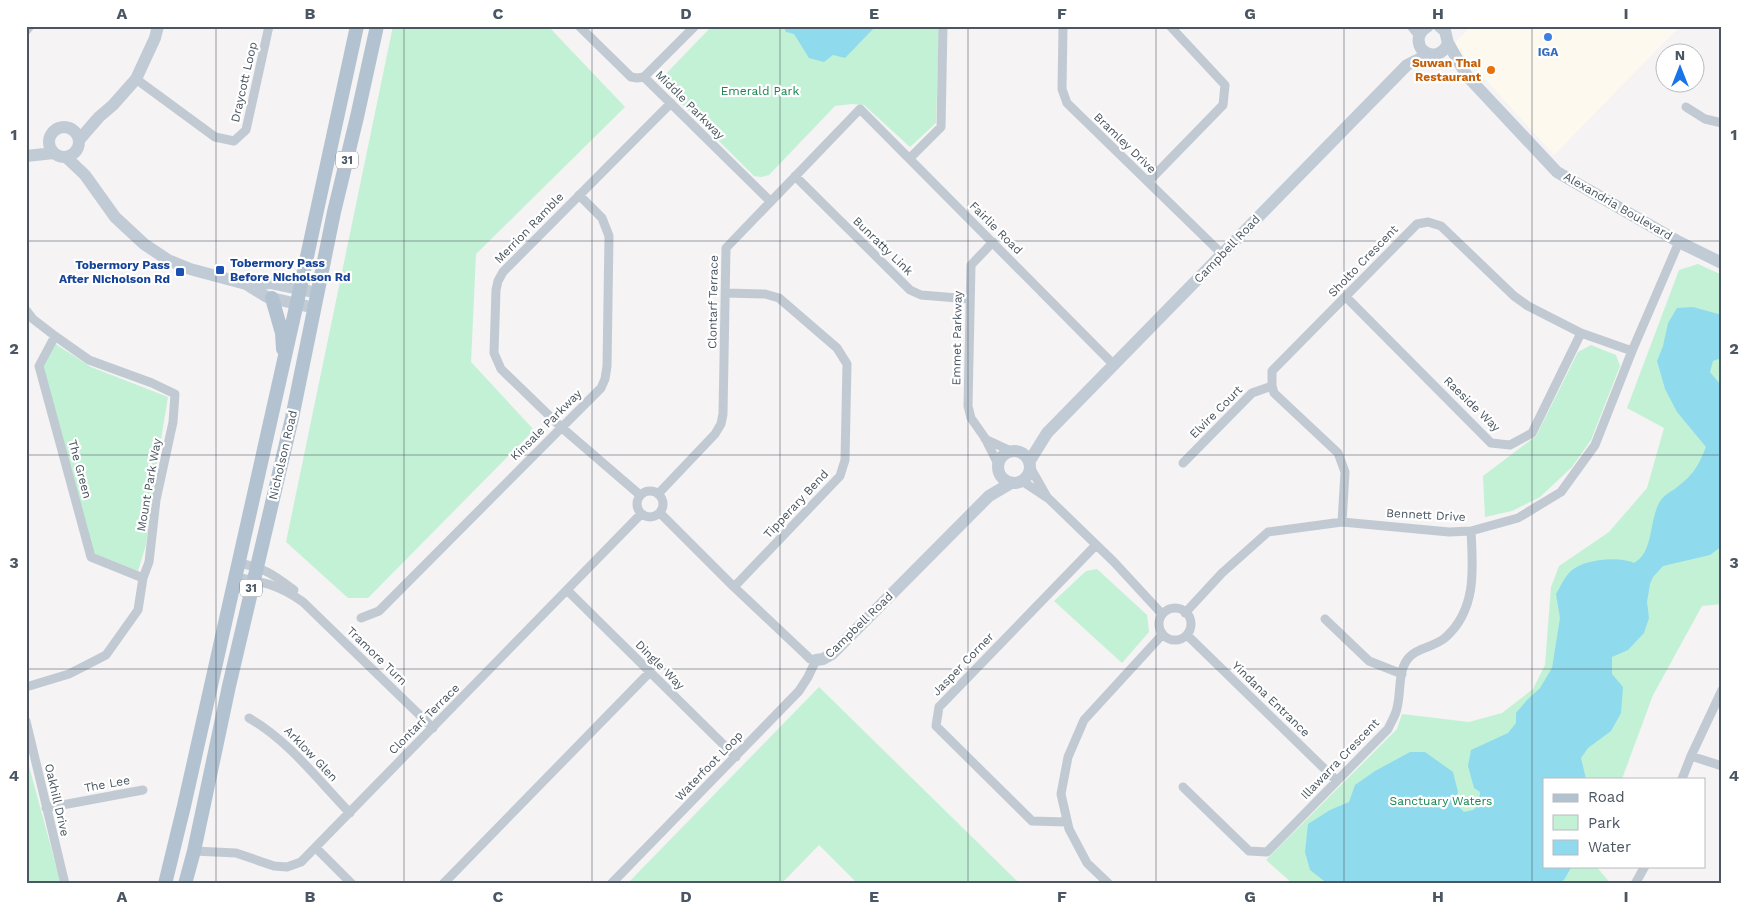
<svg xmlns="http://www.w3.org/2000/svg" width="1748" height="910" font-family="'Work Sans',sans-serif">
	<rect width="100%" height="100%" fill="#f5f3f3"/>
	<path fill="#fdf9ef" d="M1471,26H1680L1554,155L1456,47V42Z"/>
	<path fill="#c3f1d5" d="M393,26H548L625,107L476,254L471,362L534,430L368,598H348L286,542Z
		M712,26H939L936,123L910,147L864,105L852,104L835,106L769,175L761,177L754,176L659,81Z
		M1698,264L1722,275V604L1702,606L1653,695L1622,779H1544V866H1596L1611,884H1293L1266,860L1397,729L1402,714L1469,722L1502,713L1533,689L1545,665L1551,587L1559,566L1609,532L1647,488L1664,428L1627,408L1679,270Z
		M54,343L91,367L168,397L153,488L146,545L138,571L93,553L42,362Z
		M1591,345L1616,355L1620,366L1591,440L1572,467L1540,497L1512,511L1485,517L1483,476L1536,436L1578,352Z
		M1097,569L1147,615L1149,632L1122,663L1054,601L1086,571Z
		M819,687L1020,884H858L819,845L781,884H627Z
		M26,755L61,884H26Z"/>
	<path fill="#90daee" d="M876,26L845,58L833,55L824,62L809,58L794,34L786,32L784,27Z
		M1693,307L1722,315V360L1718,359L1713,361L1710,372L1720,384L1722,389V546L1710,555L1663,566L1653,577L1650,584L1647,602L1649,618L1644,633L1628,650L1612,657V674L1623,687L1621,713L1611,731L1588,748L1581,758L1586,779H1544V866H1572L1564,880L1557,884H1328L1310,870L1305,852L1308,824L1330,810L1349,802L1355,785L1375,771L1410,752H1425L1453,772L1458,792L1457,797L1460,808L1464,812L1473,810L1479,805L1480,792L1474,788L1468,766L1471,750L1508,733L1516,723V713L1527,700L1540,688L1552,668L1560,618L1556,594C1560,587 1565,576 1571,571C1584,559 1619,556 1634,563C1655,551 1648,519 1661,500C1664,495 1672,491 1676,488C1693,475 1698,467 1706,447L1677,412L1665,389L1657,361L1663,346L1668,323L1677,308Z"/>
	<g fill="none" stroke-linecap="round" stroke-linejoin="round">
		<path stroke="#c1cad2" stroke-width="9" d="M579,26L631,77L637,78L644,77
			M1063,26L1062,89L1067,103L1222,254
			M1411,26L1419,36
			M26,31L30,26
			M644,77L770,201
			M644,77L695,26
			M136,79L215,137L234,141L246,130L269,26
			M1686,107L1705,119L1722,123
			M910,158L941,127L943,26
			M795,176L910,290L921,295L970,299
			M1148,182L1223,105L1225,85L1170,26
			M993,242L971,265L968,406L971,418L985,438L998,464
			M726,293L765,294L779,298L837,348L847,364L845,460L840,476L734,587
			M1346,297L1491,443L1510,445L1532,433L1581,333
			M26,310L33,319L55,336L89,360L152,383L175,394L173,422L156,500L149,562L143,578L138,610L106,655L69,674L26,687
			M55,336L39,366L91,557L143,578
			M985,439L1011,451
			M1183,463L1252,393L1272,386
			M1030,467L1047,497
			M1022,481L1049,499L1114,562L1162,614
			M637 504a13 13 0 1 1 26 0a13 13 0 1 1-26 0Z
			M658,494L715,434L721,424L723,414L726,248L860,109L1114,365
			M640,495L561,427L501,369L494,353L496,290L498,281L503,272L671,103
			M1342,522L1345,472L1338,453L1274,393L1272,386V371L1417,224L1428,222L1441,226L1514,296L1528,306L1581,333L1632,351
			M239,563C264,568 273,574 294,590
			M235,577C264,582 279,585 303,602L433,728
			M568,591L736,757
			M1159 624a16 16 0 1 1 32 0a16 16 0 1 1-32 0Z
			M1185,613L1222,573L1268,532L1342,522L1449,532L1471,531L1518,518L1561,492L1595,445L1632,351L1679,242
			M361,618L379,611L601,388L605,379L607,366L609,236L602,218L579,195
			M1325,619L1369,661L1402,674
			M1187,635L1337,781
			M249,718C289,741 318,780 350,813
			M26,721L65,884
			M1691,756L1722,766
			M1682,779L1691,756L1722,690
			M1183,787L1249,851L1267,852L1388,729C1391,722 1396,715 1397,708C1401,693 1398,672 1407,660C1416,647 1434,648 1446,637C1477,609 1473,568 1471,531
			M46,808L143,790
			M1067,822L1032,821L936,726L939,707L1096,545
			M316,848L352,884
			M194,851L236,853L274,866L287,867L301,862L641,514
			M443,884L649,673
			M611,884L799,691L808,677L816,660L810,659L805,654L734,587L660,513
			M1109,884L1087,863L1069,829L1061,794L1068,757L1084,720L1162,635
			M1635,884L1645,866"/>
		<path stroke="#c1cbd6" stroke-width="12" d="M1428,26C1418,32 1416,41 1422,50C1432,58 1443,55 1448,43L1445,31L1439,26
			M1448,43L1467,76L1557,172L1679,242L1722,263
			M49 142a15 15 0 1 1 30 0a15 15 0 1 1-30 0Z
			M79,140L99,117L113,105L136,79L155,38L158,26
			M26,156L54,153
			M66,157L85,175L115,217L144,244L168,260L190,269L246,284L270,283L318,293
			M246,284L267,297L315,308
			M998 467a16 16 0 1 1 32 0a16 16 0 1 1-32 0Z
			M1029,462L1047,433L1407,65L1429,54
			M816,660L823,659L832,654L989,496L1011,483"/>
		<path stroke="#b3c2d1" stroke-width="14" d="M272,298L282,333L283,349
			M165,884L184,806L298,298L357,26
			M185,884L194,851L229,686L292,418L334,212L357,117L377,26"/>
	</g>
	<path fill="none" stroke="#4a5661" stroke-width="1" stroke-opacity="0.55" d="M216,26V884M404,26V884M592,26V884M780,26V884M968,26V884M1156,26V884M1344,26V884M1532,26V884M26,241H1722M26,455H1722M26,669H1722"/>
	<circle fill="#3f7fe0" stroke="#fff" stroke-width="2" cx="1548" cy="37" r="5"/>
	<circle fill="#e8710a" stroke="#fff" stroke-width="2" cx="1491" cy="70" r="5"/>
	<g fill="#1a4fb4" stroke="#fff" stroke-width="2">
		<rect x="215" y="265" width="10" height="10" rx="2.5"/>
		<rect x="175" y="267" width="10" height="10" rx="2.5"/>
	</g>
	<g text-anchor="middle" stroke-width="4.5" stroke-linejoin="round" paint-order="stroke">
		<g fill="#fff" stroke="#808990" stroke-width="1">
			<rect x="336" y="151.5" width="22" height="17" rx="4"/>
			<rect x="240" y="579.5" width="22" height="17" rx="4"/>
		</g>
		<g font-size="11" font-weight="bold" fill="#4a5661">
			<text x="347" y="164">31</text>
			<text x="251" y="592">31</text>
		</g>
		<g font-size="12" font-weight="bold" fill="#366cbe" stroke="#fff">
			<text x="1548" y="56">IGA</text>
		</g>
		<g font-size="12" font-weight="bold" fill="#c56008" stroke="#fff" text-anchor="end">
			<text x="1481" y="67">Suwan Thai<tspan x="1481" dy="14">Restaurant</tspan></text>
		</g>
		<g font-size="12" fill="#4a5661" stroke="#fff">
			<text transform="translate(244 82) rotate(-77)" y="4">Draycott Loop</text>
			<text transform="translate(690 105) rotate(45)" y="4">Middle Parkway</text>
			<text transform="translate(1125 143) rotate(44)" y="4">Bramley Drive</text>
			<text transform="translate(1618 206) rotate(30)" y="4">Alexandria Boulevard</text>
			<text transform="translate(529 228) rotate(-46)" y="4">Merrion Ramble</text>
			<text transform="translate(996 228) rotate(45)" y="4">Fairlie Road</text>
			<text transform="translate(883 246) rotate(44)" y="4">Bunratty Link</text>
			<text transform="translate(1227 249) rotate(-46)" y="4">Campbell Road</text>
			<text transform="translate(1363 261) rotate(-46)" y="4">Sholto Crescent</text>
			<text transform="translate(713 302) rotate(-89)" y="4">Clontarf Terrace</text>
			<text transform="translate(957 338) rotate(-89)" y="4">Emmet Parkway</text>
			<text transform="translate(1472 404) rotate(44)" y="4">Raeside Way</text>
			<text transform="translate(1216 412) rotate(-45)" y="4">Elvire Court</text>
			<text transform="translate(546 425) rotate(-45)" y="4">Kinsale Parkway</text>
			<text transform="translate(283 455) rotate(-77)" y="4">Nicholson Road</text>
			<text transform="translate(80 469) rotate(75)" y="4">The Green</text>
			<text transform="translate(149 485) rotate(-80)" y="4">Mount Park Way</text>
			<text transform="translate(796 504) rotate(-47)" y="4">Tipperary Bend</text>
			<text transform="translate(1426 515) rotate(3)" y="4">Bennett Drive</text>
			<text transform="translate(859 625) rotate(-44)" y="4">Campbell Road</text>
			<text transform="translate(377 656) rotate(44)" y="4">Tramore Turn</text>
			<text transform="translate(963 664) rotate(-46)" y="4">Jasper Corner</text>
			<text transform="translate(660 665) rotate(45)" y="4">Dingle Way</text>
			<text transform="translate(1271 699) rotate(44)" y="4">Yindana Entrance</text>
			<text transform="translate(424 719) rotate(-45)" y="4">Clontarf Terrace</text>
			<text transform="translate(311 754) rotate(46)" y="4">Arklow Glen</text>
			<text transform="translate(1340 759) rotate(-46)" y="4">Illawarra Crescent</text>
			<text transform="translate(709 766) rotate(-46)" y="4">Waterfoot Loop</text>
			<text transform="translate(107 784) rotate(-10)" y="4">The Lee</text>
			<text transform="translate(57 800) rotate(77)" y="4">Oakhill Drive</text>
		</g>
		<g font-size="12" fill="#17864f" stroke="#fff">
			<text x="760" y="95">Emerald Park</text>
			<text x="1441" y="805">Sanctuary Waters</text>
		</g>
		<g font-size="12" font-weight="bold" fill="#164399" stroke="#fff" text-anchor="start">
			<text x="230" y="267">Tobermory Pass<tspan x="230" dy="14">Before Nicholson Rd</tspan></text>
			<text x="170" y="269" text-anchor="end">Tobermory Pass<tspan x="170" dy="14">After Nicholson Rd</tspan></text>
		</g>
	</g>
	<rect width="1748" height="910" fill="none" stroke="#ffffff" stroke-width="55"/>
	<rect x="1543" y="778" width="162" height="90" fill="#ffffff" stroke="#b7bbc0"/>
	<rect x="1553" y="794" width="25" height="8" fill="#b3c2d1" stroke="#b7bbc0"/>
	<text x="1588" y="802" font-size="15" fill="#4a5661">Road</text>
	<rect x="1553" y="815" width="25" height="15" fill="#c3f1d5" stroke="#b7bbc0"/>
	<text x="1588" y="828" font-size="15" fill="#4a5661">Park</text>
	<rect x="1553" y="840" width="25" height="15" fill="#90daee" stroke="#b7bbc0"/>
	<text x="1588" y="852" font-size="15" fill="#4a5661">Water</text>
	<g transform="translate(1680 68)"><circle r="24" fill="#ffffff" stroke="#b7bbc0"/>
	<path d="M0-4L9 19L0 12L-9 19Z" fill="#1a73e8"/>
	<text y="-8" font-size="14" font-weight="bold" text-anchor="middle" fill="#4a5661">N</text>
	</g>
	<rect x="28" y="28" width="1692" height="854" fill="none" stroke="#4a5661" stroke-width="2"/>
	<g font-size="16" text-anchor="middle" font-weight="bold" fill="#4a5661">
		<text x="122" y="19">A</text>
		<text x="310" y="19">B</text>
		<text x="498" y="19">C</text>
		<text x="686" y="19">D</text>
		<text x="874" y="19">E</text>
		<text x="1062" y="19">F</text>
		<text x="1250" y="19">G</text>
		<text x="1438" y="19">H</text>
		<text x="1626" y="19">I</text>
		<text x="14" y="140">1</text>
		<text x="1734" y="140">1</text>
		<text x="14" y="354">2</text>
		<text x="1734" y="354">2</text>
		<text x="14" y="568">3</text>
		<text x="1734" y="568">3</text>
		<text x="14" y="781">4</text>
		<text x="1734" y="781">4</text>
		<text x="122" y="902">A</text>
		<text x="310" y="902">B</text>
		<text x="498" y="902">C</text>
		<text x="686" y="902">D</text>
		<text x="874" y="902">E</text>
		<text x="1062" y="902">F</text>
		<text x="1250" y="902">G</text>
		<text x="1438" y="902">H</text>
		<text x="1626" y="902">I</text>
	</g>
</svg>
